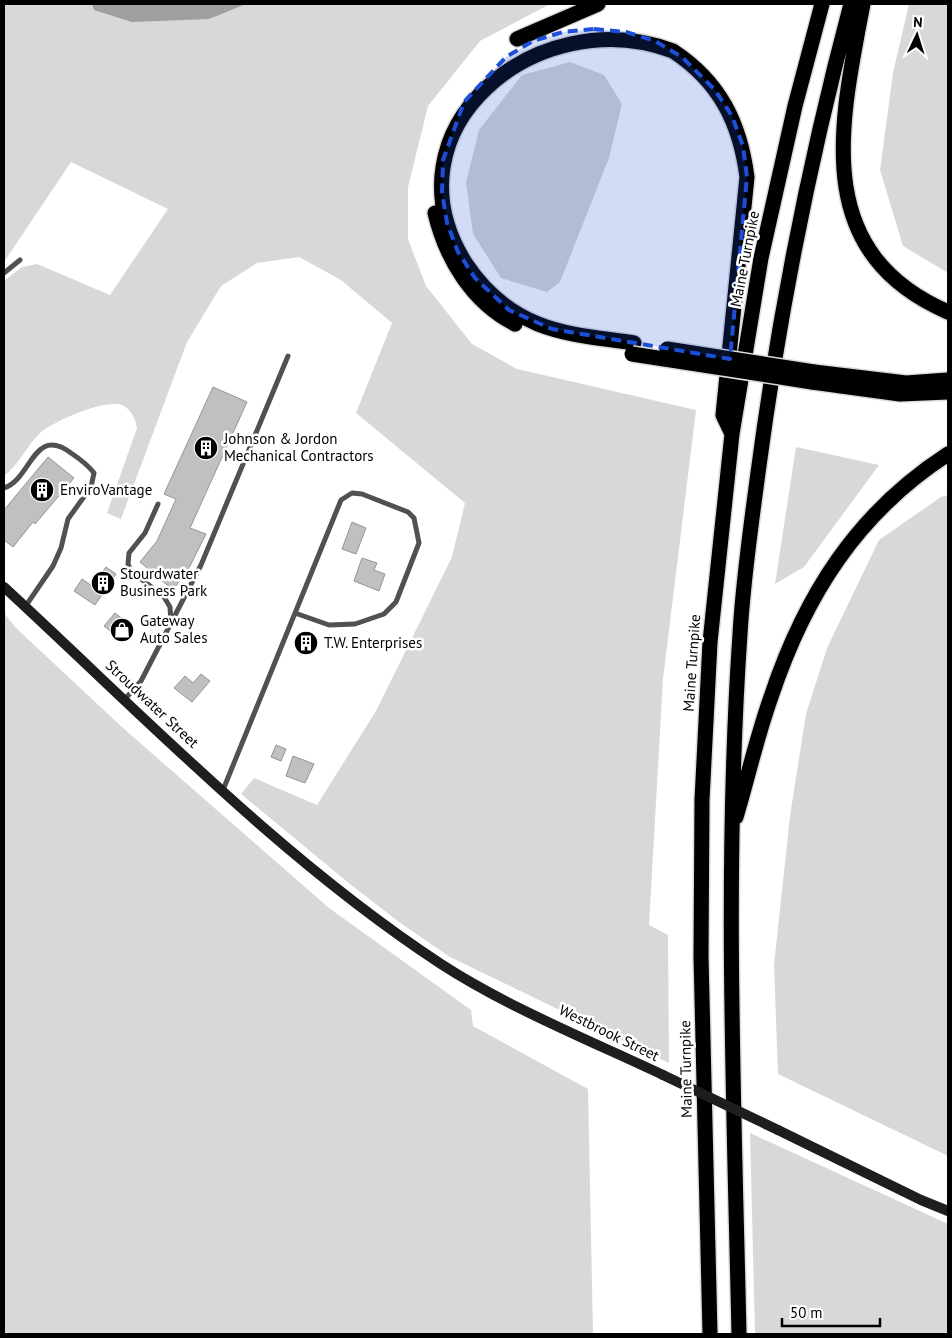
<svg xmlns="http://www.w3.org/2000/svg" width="952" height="1338" font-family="'PT Sans',sans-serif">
	<rect width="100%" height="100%" fill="#fff"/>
	<path fill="#d8d8d8" d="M4,4H550L480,41L428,106L408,187V239L426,286L472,344L517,369L696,410L663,679L649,925L668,935L669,1063L450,957L399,922L350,884L241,794L254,778L317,805L376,711L452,557L465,503L356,413L392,323L341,280L299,257L257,263L221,286L187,342L121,519L107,513L137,428C135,419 133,412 124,406C108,397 55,421 41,432C27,445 19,465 4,476V281L22,267L37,264L110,295L168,209L71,162L4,262Z
		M909,4H948V273L903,246L880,170L893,73Z
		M570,62L604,75L622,104L609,158L560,282L547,292L501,278L473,234L466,182L479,130L522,75Z
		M796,447L879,465L804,567L775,584Z
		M948,495V1156L778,1074L774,965L790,816L806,714L827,648L879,540L941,497Z
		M4,613L16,628L123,728L329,908L471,1010L473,1026L588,1089L593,1334H4Z
		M750,1133L948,1224V1334H755Z"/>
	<path fill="#9f9f9f" d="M92,4H246L209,19L132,22L94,10Z"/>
	<path fill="#c0c0c0" stroke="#959595" d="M213,387L247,402L190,528L206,534L190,566L173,590L140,562L157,541L176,499L164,494Z
		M48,457L74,478L35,524L33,522L13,547L4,540V510Z
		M352,522L366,528L356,554L342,549Z
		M362,558L377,563L374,570L385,574L379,591L354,581Z
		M106,567L116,574L95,605L74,591L82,579L92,586Z
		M115,613L134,628L123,642L104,626Z
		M299,634L317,641L312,652L295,645Z
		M201,674L210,681L192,702L174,688L185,676L193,683Z
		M276,745L286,749L281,761L271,757Z
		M293,756L314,764L305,783L286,776Z"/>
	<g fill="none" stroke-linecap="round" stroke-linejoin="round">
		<g stroke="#dbdbdb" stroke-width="18">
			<path id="motorway" d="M863,4C840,125 810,252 948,312
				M517,39L598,4
				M435,213C446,259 472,302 515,324
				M634,343C602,338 568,336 538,324C508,312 484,291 466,264C380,129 538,0 673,51C720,82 740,123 747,177L723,415L732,434
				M814,372L906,383L948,380
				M812,382L900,394L948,392
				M736,817C748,777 757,736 771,697C805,595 857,513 948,454
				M710,1334L701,956L702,800L710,642L732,434L761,258L795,106L822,4
				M739,1334C734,1101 724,867 740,634C743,580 751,526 758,473C779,314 810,158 851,4"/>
		</g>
		<path stroke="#515151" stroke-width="5" d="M4,273L20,260
			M4,488C32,479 33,425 71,453C80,459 88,465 94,473L91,487L68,519L61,548L53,566L25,607
			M171,623L201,565L288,356
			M125,699L141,681L171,623L170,607L164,597L131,571L128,564L129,553L145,533L158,504
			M223,790L341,500L352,493L362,494L408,512L414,518L419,543L396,602L384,614L355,624L329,625L295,613"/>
		<path stroke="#1e1e1e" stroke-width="10" d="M4,587C144,716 281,859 441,964C507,1007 591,1041 663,1075
			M778,1130L921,1200L948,1211"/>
		<use href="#motorway" stroke="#000" stroke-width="15"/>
		<g stroke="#dbdbdb" stroke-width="18" stroke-linecap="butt">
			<path id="motorway-bridge" d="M667,349L814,372
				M632,354L812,382"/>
		</g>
		<path stroke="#1e1e1e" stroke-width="10" d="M663,1075L778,1130"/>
		<use href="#motorway-bridge" stroke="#000" stroke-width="15"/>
	</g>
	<path fill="#1d4ed8" fill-opacity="0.2" stroke="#1d4ed8" stroke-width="4" stroke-dasharray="10 6" stroke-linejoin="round" d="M594,29L626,32L655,41L682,57L715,90L732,116L743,146L747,177L730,359L552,329L509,310L475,278L458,252L447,223L442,192L443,160L464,102L506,57L533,41L563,32Z"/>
	<defs>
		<g id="building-disc" transform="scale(1.25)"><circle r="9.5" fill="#000" stroke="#fff"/><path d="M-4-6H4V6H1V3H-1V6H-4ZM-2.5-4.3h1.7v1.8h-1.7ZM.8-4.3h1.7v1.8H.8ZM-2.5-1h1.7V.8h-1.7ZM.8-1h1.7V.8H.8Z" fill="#fff"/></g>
		<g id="shop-disc" transform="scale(1.25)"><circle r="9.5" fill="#000" stroke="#fff"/><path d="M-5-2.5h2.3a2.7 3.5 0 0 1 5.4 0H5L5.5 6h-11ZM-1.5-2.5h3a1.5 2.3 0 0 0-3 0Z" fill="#fff"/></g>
	</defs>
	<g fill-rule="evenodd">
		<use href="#building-disc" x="206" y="448"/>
		<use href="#building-disc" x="42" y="490"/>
		<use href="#building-disc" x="103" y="583"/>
		<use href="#shop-disc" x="122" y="630"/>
		<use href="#building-disc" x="306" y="643"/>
	</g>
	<g text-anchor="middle" stroke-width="5" stroke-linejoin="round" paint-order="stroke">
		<g font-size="15" fill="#000" stroke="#fff">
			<text transform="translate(745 259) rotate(-79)" y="5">Maine Turnpike</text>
			<text transform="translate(692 663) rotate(-86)" y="5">Maine Turnpike</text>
			<text transform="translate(152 704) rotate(43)" y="5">Stroudwater Street</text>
			<text transform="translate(609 1033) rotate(26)" y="5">Westbrook Street</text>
			<text transform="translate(686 1069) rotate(-91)" y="5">Maine Turnpike</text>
		</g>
		<g font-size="15" fill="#000" stroke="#fff" text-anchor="start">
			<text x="224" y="444">Johnson &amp; Jordon<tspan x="224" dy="17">Mechanical Contractors</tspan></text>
			<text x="60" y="495">EnviroVantage</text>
			<text x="120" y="579">Stourdwater<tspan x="120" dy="17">Business Park</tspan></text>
			<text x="140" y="626">Gateway<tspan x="140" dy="17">Auto Sales</tspan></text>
			<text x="324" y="648">T.W. Enterprises</text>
		</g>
	</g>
	<rect width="952" height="1338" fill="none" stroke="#000000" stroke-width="10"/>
	<g transform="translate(917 35) rotate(4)" stroke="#ffffff" stroke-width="4" paint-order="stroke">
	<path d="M0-4L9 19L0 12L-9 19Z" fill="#000000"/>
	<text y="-8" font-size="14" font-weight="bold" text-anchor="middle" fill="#000000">N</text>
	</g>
	<path d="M782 1318v8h98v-8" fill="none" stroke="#000000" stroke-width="2.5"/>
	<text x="790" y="1318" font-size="15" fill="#000000" stroke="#ffffff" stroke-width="4" paint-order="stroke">50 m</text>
</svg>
